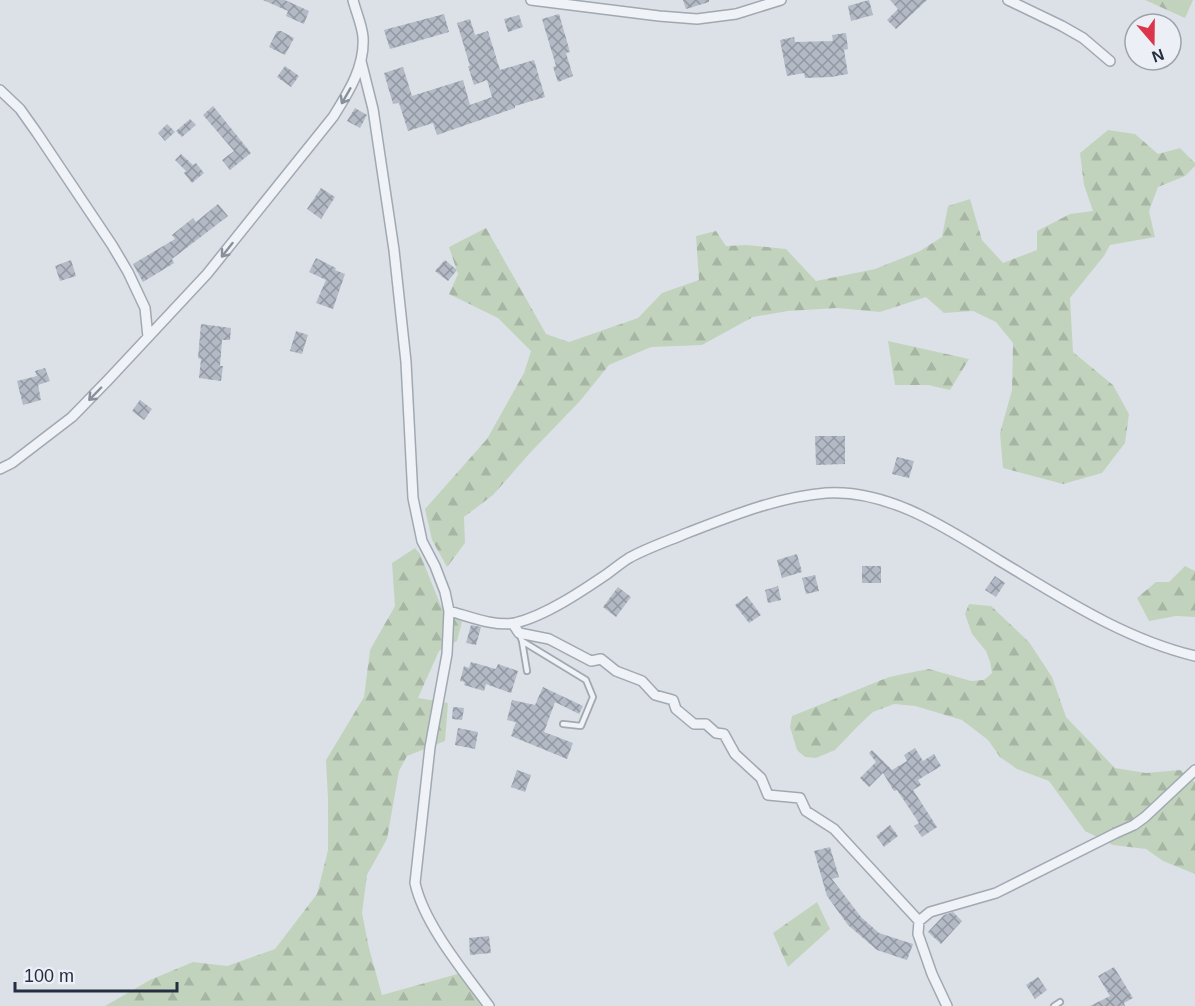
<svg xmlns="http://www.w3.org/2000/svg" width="1195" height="1006" font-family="Helvetica,sans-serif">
	<defs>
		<pattern id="forest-firs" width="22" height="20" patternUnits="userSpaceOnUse" patternTransform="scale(1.5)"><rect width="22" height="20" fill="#c2d3bd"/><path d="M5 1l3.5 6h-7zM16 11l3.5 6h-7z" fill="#a7b5a4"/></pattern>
		<pattern id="building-cross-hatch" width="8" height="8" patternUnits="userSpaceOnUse" patternTransform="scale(1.5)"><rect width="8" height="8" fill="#b3bac5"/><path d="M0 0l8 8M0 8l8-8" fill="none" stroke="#9198a1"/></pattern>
	</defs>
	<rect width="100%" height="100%" fill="#dce1e8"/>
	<path fill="url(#forest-firs)" d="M1145,0H1193L1185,18Z
		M1108,130L1135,134L1158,154L1180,148L1195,163V166L1185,176L1158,187L1149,211L1155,237L1110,245L1104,256L1070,298L1073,352L1113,385L1129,414L1125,443L1102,473L1063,484L1003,468L1000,433L1012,390L1013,343L996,322L973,311L944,313L926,297L880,312L837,308L788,311L753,317L702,345L651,347L609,365L580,401L529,454L493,495L464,517L465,543L447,567L432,540L425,509L487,439L524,373L531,351L498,318L449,294L458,274L449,247L486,228L546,334L569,342L638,318L662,293L699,280L696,236L716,231L726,246L747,245L786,249L816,281L875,269L920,251L942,237L948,206L970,199L982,240L1003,263L1037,250V231L1070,214L1093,211L1084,185L1080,153Z
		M888,341L969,359L950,390L928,385H895Z
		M415,548L420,554L441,606L462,622L457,641L439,651L418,698L448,703L445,741L407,756L399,771L387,839L367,875L362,913L369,948L382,995L461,973L481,1006H105L150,980L193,962L227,966L275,949L317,894L328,850V799L326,760L364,697L370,650L395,606L392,563Z
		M1185,566L1195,571V617L1176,616L1149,621L1137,598L1156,582H1169Z
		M969,604L991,606L1029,642L1052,677L1066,717L1115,768L1146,773L1180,770L1195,782V874L1163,861L1146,849L1113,845L1085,831L1049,781L1017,769L1000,757L988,740L962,720L915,706L894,704L873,712L859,725L835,750L816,758L805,757L797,750L790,727L792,716L889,677L918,671L929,669L971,681L984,680L992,673L990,662L986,651L972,634L965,614Z
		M817,902L830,929L788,967L773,933Z"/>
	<path fill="url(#building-cross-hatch)" d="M263,0H285L309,11L304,24L286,16L288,11Z
		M683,0H709V2L686,9Z
		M869,0L873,15L851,21L848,6Z
		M890,0H927L896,29L887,20L898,9Z
		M444,14L449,32L390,49L384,30Z
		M559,14L570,52L566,53L573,76L558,82L553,67L556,66L542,19Z
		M519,15L523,27L508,32L504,19Z
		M470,19L475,35L488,31L500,70L534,60L545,97L515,106V108L437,135L433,123L408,131L399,103L393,104L384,73L403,67L412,96L463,80L470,105L492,97L487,80L474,85L468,66H470L457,23Z
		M277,31H281L294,38L285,55L269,47Z
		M846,33L848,49L844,50L848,74L831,77L805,78L804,73L787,76L780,40L794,37L795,42L833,41L832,35Z
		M285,66L299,76L291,87L277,77Z
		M213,106L251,153L230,170L222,160L234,151L203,115Z
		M355,108L367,115L360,128L347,121Z
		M190,119L196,125L182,137L176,131Z
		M167,124L175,132L165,141L158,133Z
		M181,154L193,165L196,163L204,173L192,183L184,173L186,171L175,160Z
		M321,188L335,197L321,219L307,209Z
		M218,204L228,216L172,259L174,263L143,282L133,264L175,239L172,235L193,218L196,222Z
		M316,258L336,268L335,270L345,274L333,309L316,303L326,280L309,272Z
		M71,260L76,276L60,281L55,266Z
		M445,260L457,270L448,281L435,271Z
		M201,324L231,328L230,340H222L220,366H223L221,381L199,378L201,359L198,358Z
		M296,331L308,335L302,354L290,351Z
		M45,368L50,381L38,385L41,400L23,405L17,381L37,376L35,371Z
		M140,400L152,409L144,420L132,411Z
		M815,436H845V464L816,465Z
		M897,457L914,461L909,478L892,474Z
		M797,554L802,572L782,578L777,560Z
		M862,566H881V583H862Z
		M815,575L819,591L806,594L802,578Z
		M995,576L1005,583L996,597L985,590Z
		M778,586L781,600L768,603L765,590Z
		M618,587L631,597L616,617L603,607Z
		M747,596L761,615L749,623L735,605Z
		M471,625L481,627L476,645L466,643Z
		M471,662L496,669L498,664L518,671L511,693L486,684L484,691L464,685L465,682L460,681L464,666L469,668Z
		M543,687L583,706L579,714L555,702L544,732L573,743L567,759L511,736L516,722L507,720L512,700L535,705Z
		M453,707L464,708L462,720L452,719Z
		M458,728L478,732L475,749L455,745Z
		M915,748L923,761L934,754L941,766L918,780L921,785L913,790L937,827L922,837L914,826L919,823L897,790L894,791L883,773L869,787L860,778L876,762L869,753L872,750L892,770L907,761L904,755Z
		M517,770L531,775L525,792L511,787Z
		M890,825L898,836L884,847L876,836Z
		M830,847L839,877L832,879L861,917L879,933L913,944L907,960L877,950L848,925L827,896L814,851Z
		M953,912L962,921L941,944L928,932L944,915Z
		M489,936L491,953L470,955L469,938Z
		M1114,967L1133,998L1124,1003L1125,1006H1090L1110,996L1098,976Z
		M1038,977L1047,990L1035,999L1026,985Z"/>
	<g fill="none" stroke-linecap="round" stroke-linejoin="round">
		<g stroke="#a1a8b2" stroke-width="8">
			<path id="service" d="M519,633L522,641L586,680L593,697L581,726L563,724
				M522,641L527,671
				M1054,1006L1060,1002"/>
		</g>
		<g stroke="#a1a8b2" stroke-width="12">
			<path id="minor" d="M531,0L659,16L697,19L736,14L781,0
				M1008,0L1062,26L1083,38L1110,61
				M361,61L373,109L394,250L406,362L413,498L422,541L435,566L445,592L449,611L447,654L430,747L415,883C424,924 464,972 489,1006
				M0,90L20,109L37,133L112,245L128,272L145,308L148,337
				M0,469L12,463L72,417L108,380L207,274L333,117C348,93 365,67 363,37C362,25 356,12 353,0
				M449,611C468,616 495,627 515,623C545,616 582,591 607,574C614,569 621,563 629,558C647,548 668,541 687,533C731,516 778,497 826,493C890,489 949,530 1000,561C1062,598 1124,639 1195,656
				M513,624L519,633L549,639L591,661L601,659L616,671L642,681L655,695L673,700L676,709L694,724H706L716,733L724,734L735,754L761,778L768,795L800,798L806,811L834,829L919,921
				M947,1006L932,974L918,934L919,921L930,912L996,893L1116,833L1134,825L1145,817L1195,770"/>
		</g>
		<use href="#service" stroke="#eff2f6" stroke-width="4.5"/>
		<use href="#minor" stroke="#eff2f6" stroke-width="9"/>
	</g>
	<defs><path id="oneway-shaft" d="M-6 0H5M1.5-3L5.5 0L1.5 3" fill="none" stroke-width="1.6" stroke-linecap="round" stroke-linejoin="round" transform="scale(1.5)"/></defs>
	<g stroke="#8a909b">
		<use href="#oneway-shaft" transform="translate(346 96) rotate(120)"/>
		<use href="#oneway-shaft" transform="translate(227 250) rotate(128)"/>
		<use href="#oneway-shaft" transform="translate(95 394) rotate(134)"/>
	</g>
	<g transform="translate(1153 42) rotate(160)"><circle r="28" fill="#ecf0f6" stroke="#9ca2ad" stroke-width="1.5"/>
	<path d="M0-4.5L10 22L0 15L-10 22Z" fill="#db344b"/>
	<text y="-9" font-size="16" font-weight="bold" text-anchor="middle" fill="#252e40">N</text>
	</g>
	<path d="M15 982v9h162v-9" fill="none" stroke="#252e40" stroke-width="3"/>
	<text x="24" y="982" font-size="18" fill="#252e40" stroke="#ecf0f6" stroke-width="4.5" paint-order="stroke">100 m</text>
</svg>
